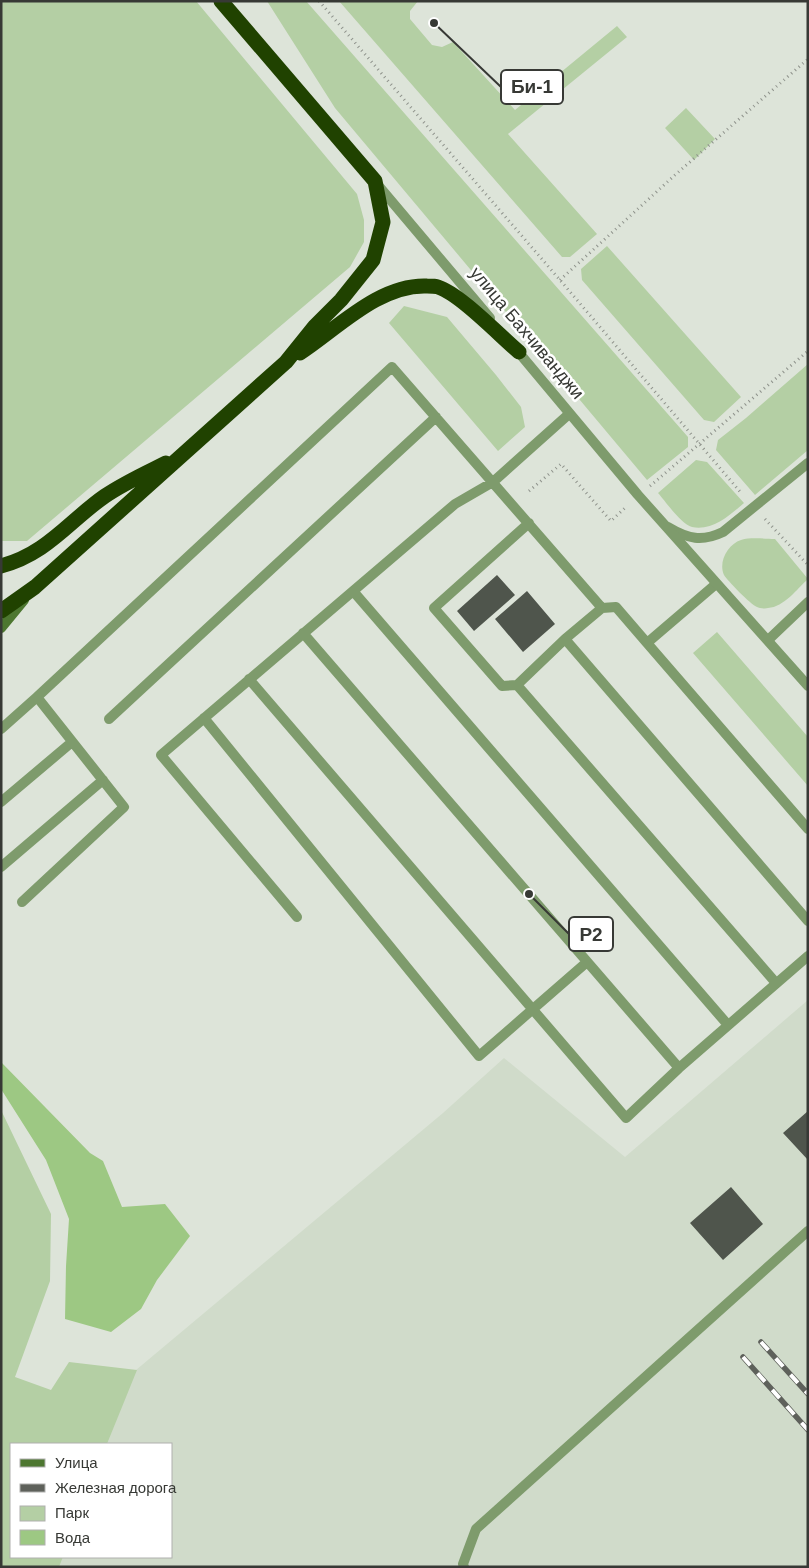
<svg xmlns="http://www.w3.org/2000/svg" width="809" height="1568" font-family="Arial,sans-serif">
	<rect width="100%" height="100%" fill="#dde4d9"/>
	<path fill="#d0dbca" d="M808,1000V1567H59L63,1557H171V1444H107L136,1370L443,1113L504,1058L625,1157Z"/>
	<path fill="#b4cfa4" d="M1,1H196L357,194L364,220V242L350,267L27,541H1Z
		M267,1H306L688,437V447L647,480L335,108Z
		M339,1H418L410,11V19L432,45L442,47L453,42L515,110L617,26L627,37L508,134L597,234L570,257H562Z
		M686,108L715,139L694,160L665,128Z
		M607,246L741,397L714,422L704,420L582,280L581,269Z
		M404,306L447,317L496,375L521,407L525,427L498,451L389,323Z
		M808,364V450L755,495L716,450L718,440L746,418Z
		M696,460L707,462L744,503C730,515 713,531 692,527C681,524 666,502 658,493Z
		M775,539L808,579C797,589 784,607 768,608C765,609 759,608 757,607C751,605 727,580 724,575C718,562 728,544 741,540C751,537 765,539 775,539Z
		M717,632L808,737V786L693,653Z
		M1,1110L51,1214L50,1281L15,1377L51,1390L69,1362L137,1370L107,1444H11V1557H63L59,1567H1Z"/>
	<path fill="#9dc883" d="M1,1062L90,1153L103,1161L122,1207L165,1204L190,1236L157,1280L141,1309L111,1332L65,1319L66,1266L69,1219L46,1160L1,1089Z"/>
	<path fill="#4f554c" d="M497,575L515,595L474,631L457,611Z
		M527,591L555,624L523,652L495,619Z
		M808,1111V1160L783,1133Z
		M731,1187L763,1224L723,1260L690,1223Z"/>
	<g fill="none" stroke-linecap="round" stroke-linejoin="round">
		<path stroke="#8f938c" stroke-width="3" stroke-dasharray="1 4" stroke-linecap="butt" d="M319,1L560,280L742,494
			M560,280L675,175L808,59
			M650,486L808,351
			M529,491L561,464L611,521L627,506
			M765,519L808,565"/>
		<path stroke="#7e9b6c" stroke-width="10" d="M529,523L434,608L502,686L517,685L565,639L602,608L616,607L647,643L716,584
			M668,527C688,539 702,542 723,532L808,463
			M353,591L728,1025
			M303,633L679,1068
			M565,639L808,921
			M768,640L808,602
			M647,643L808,829
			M249,679L626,1118L679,1068L808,956
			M517,685L776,983
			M204,718L479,1056L587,962
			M109,719L436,417
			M1,729L37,697
			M1,802L72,742
			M1,867L103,780
			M22,902L124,807L37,697L392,367L602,608
			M297,917L161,755L455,504L493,482L569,414
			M464,1567L463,1564L476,1529L808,1231"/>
		<path stroke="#7e9b6c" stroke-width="10" d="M377,184L490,318
			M515,348L638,495L808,686"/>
		<path stroke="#4d7730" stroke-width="10" d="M1,628L24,600"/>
		<path stroke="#204200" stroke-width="15" d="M300,353C337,329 379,284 427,286C430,286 435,286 438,287C460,294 500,336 519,352
			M1,566C47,554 69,521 105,496C124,483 146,473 166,463
			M1,611L35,587L286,362L315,326L341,300L373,260L383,222L375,181L221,1"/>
		<g stroke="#5e615b" stroke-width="5.5">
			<path id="rail" d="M761,1342L808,1394
				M743,1357L808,1430"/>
		</g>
		<use href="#rail" stroke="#fff" stroke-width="4" stroke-dasharray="11" stroke-linecap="butt"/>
	</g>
	<g text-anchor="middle" stroke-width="5" stroke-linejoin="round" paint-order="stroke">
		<g font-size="18" fill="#373935" stroke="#fff">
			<text transform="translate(527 333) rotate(50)" y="6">улица Бахчиванджи</text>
		</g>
	</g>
	<path fill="none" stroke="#373935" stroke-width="2" d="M434 23L501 87M529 894L569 934"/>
	<g fill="#373935" stroke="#fff" stroke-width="2">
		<circle cx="434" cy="23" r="5"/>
		<circle cx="529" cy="894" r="5"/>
	</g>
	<g fill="#fff" stroke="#373935" stroke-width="2">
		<rect x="501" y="70" width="62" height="34" rx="5"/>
		<rect x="569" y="917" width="44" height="34" rx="5"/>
	</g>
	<g font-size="19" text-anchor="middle" font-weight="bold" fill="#373935">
		<text x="532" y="93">Би-1</text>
		<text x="591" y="941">P2</text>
	</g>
	<rect width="809" height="1568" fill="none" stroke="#373935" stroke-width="5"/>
	<rect x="10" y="1443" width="162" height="115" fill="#ffffff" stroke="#afb0ae"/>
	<rect x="20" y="1459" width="25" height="8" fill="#4d7730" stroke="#afb0ae"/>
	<text x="55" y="1468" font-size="15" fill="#373935">Улица</text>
	<rect x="20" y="1484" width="25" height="8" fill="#5e615b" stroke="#afb0ae"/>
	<text x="55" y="1493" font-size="15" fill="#373935">Железная дорога</text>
	<rect x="20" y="1506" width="25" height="15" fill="#b4cfa4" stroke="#afb0ae"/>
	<text x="55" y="1518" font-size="15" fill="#373935">Парк</text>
	<rect x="20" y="1530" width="25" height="15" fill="#9dc883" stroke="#afb0ae"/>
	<text x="55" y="1543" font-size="15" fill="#373935">Вода</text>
</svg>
